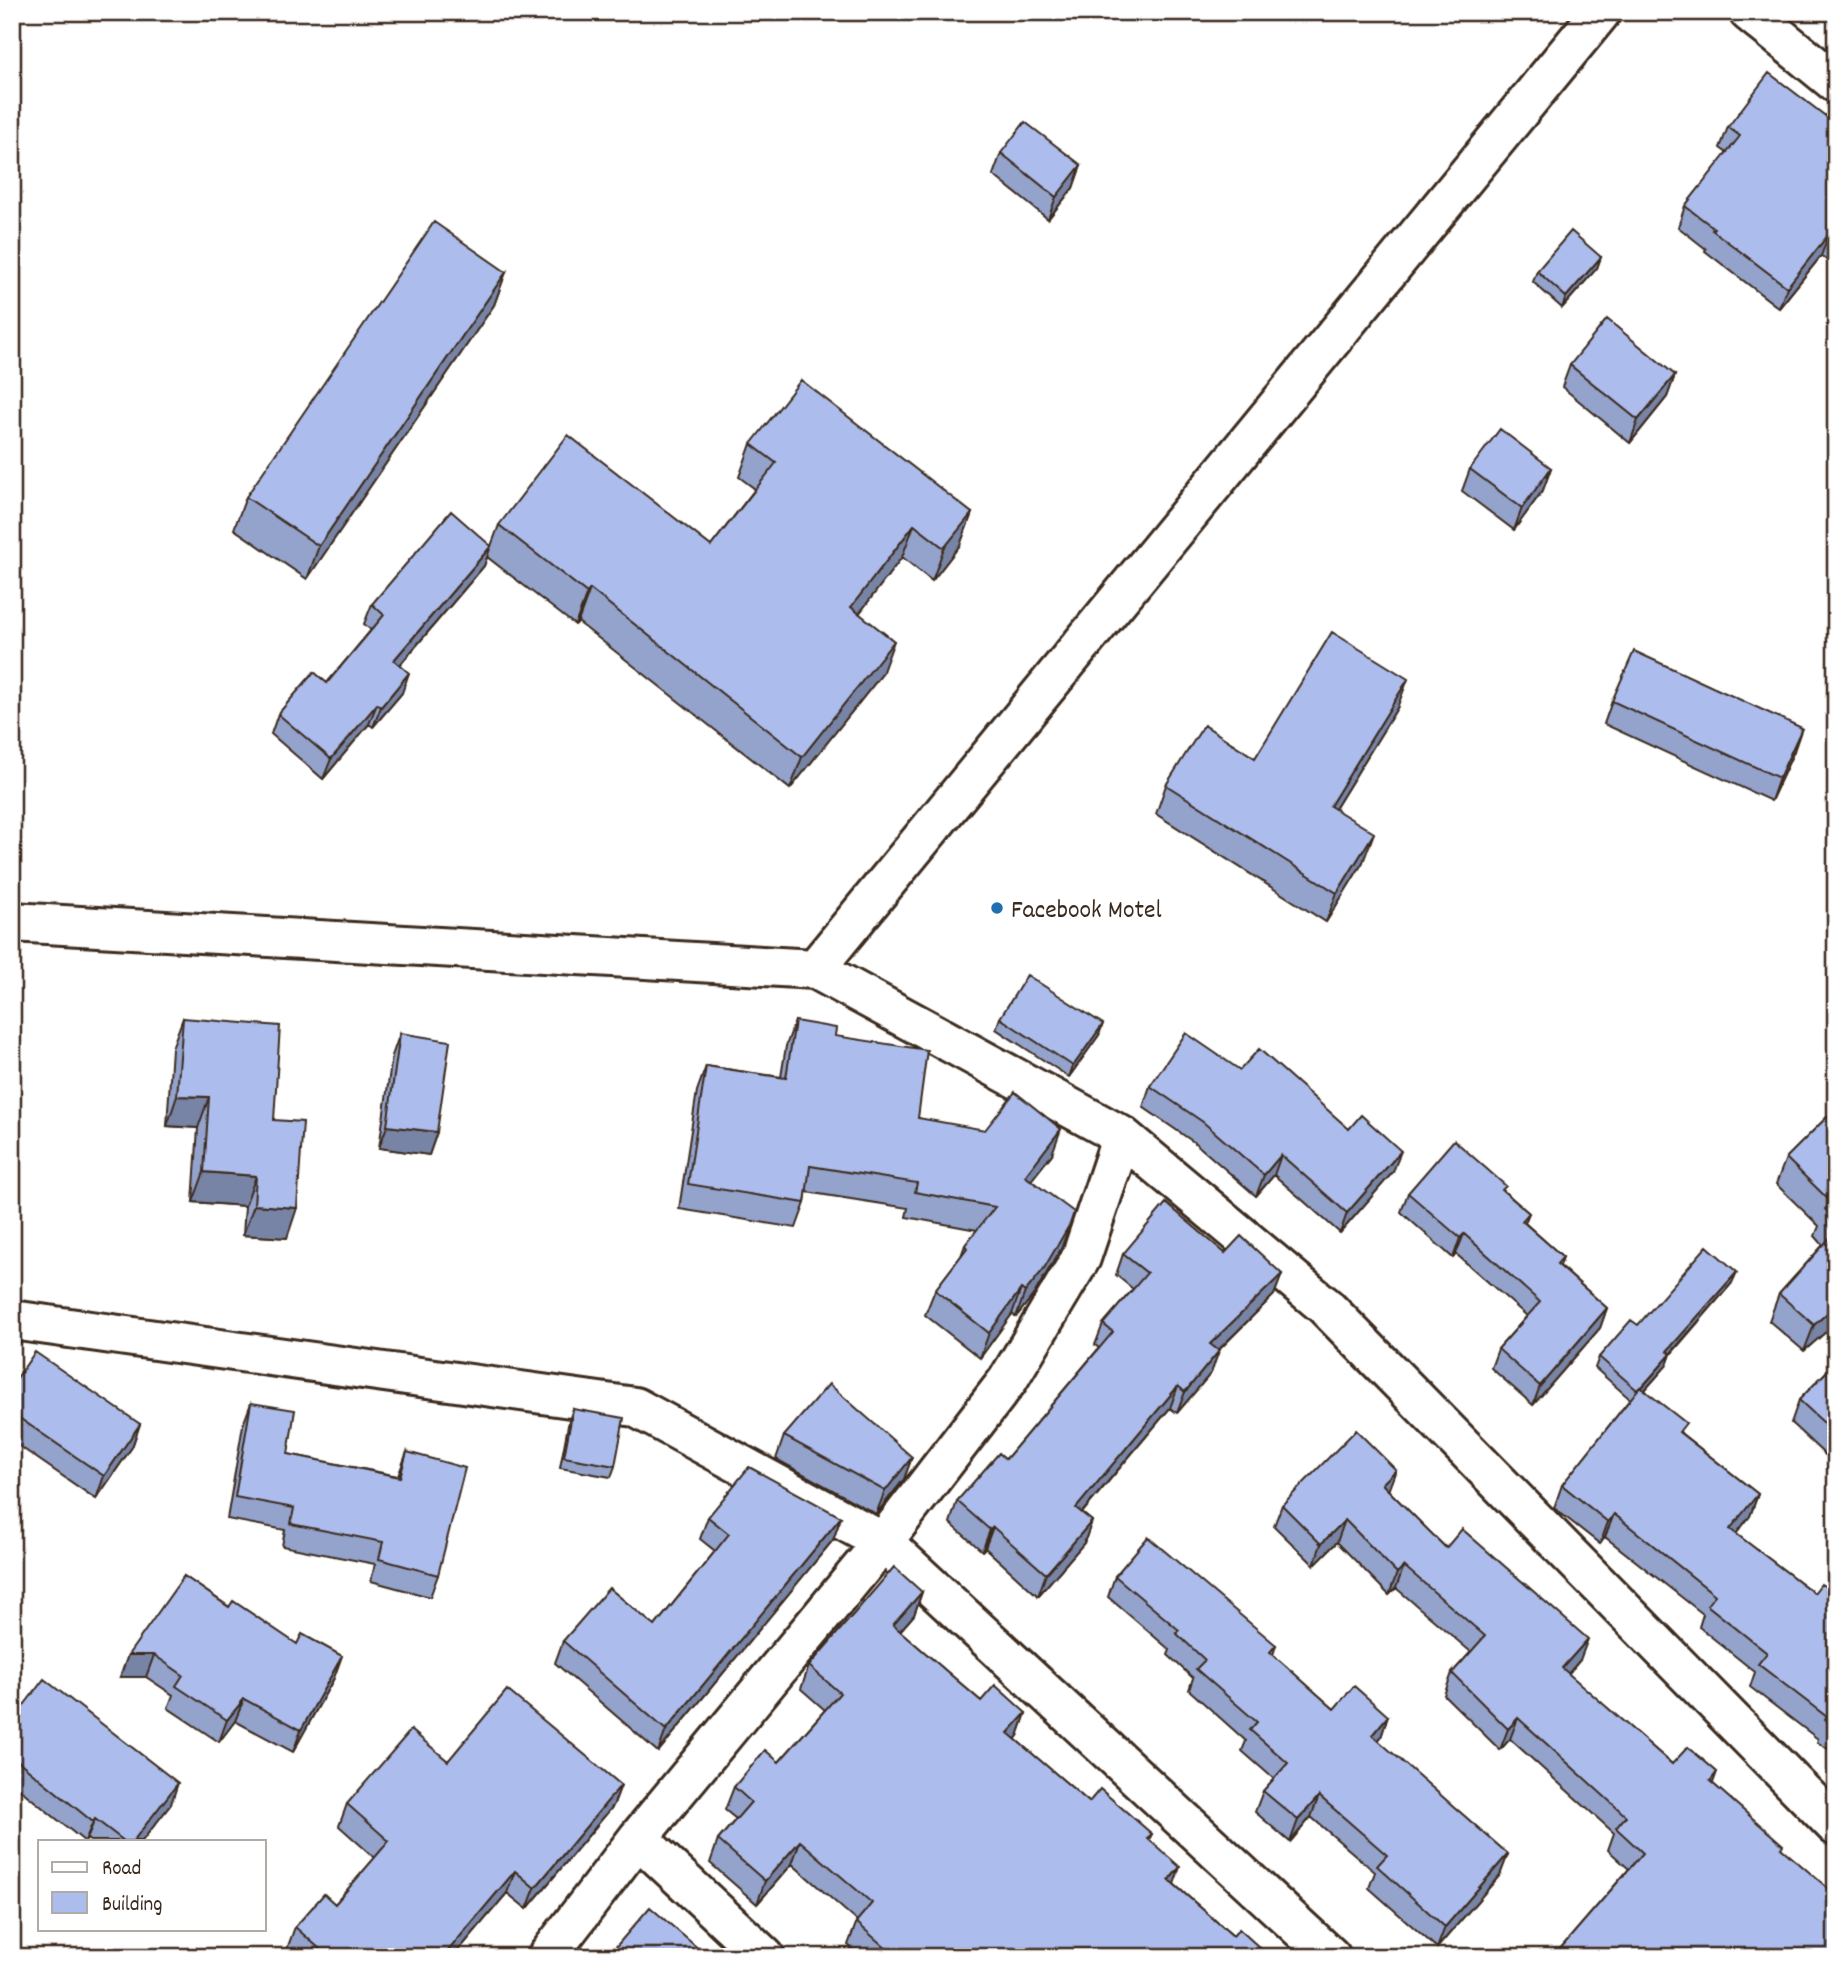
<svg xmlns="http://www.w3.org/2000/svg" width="1848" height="1969" font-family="Dekko,sans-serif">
	<rect width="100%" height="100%" fill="#fff"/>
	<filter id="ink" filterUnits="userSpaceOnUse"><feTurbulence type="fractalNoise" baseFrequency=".0143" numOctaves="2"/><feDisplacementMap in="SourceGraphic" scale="14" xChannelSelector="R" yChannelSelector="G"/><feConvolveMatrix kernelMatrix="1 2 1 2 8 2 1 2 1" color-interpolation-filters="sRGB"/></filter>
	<g filter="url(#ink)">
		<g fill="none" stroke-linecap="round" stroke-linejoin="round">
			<g stroke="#3b2a1e" stroke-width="44">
				<path id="street" d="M1749,12L1836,83
					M12,922L815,969L1122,1136L1325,1306L1836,1826
					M815,969L1601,12
					M12,1320L635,1407L883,1542L1331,1957
					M638,1838L765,1957
					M547,1957L638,1838L883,1542L1008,1380L1081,1258L1122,1136"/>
			</g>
			<use href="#street" stroke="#fff" stroke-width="38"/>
		</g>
		<path fill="#94a3cc" stroke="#3b2a1e" stroke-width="2" d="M1836,124V267L1821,256L1779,308L1705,251L1706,249L1678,227L1685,206L1727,153L1720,148L1728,127Z
			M1001,153L1081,165L1073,188L1048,219L993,175Z
			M1601,257L1597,268L1562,308L1533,282L1537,271Z
			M506,272L494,305L307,579L234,529L246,497Z
			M1570,365L1675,375L1667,397L1630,443L1562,387Z
			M751,444L972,513L960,545L932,581L902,557L859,614L882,674L790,789L578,622L575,625L487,557L484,566L400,665L402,693L373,727L369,724L323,779L271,734L278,714L327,683L371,630L364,624L372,604L491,546L499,525L711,546L755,489L739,477Z
			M1551,468L1543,490L1514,530L1462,491L1470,469Z
			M1612,701L1794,751L1771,801L1604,724Z
			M1397,708L1335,809L1363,862L1326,922L1156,814L1166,785L1255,758Z
			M183,1018L274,1120L287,1238L243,1235L245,1206L193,1202L198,1128L167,1126L172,1048Z
			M1000,1018L1099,1035L1069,1077L996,1029Z
			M795,1021L835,1036L918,1118L1052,1154L1031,1180L1061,1249L1034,1294L1016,1317L1012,1314L980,1358L925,1315L935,1290L961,1256L965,1245L977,1230L906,1217L908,1208L806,1192L805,1203L796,1228L679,1209L697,1091L706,1066L781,1077L786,1046Z
			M400,1033L437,1132L429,1155L379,1148L392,1056Z
			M1150,1086L1393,1172L1340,1233L1274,1175L1256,1196L1195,1143L1143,1107Z
			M1836,1108V1323L1804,1351L1769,1321L1779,1294L1823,1245L1815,1236L1819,1226L1776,1184L1786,1158Z
			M1504,1191L1529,1213L1525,1223L1563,1257L1560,1266L1607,1308L1600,1328L1533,1405L1491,1368L1498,1349L1527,1316L1456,1254L1453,1258L1401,1212L1408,1193Z
			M1225,1253L1282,1274L1274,1295L1218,1351L1211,1373L1177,1413L1170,1408L1082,1513L1092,1521L1084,1543L1038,1596L985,1548L982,1551L950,1523L957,1501L1006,1459L1099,1348L1095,1345L1103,1324L1133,1289L1116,1275L1123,1254Z
			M1732,1283L1671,1354L1667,1365L1645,1390L1682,1434L1758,1494L1750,1516L1736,1534L1814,1593H1836V1754L1817,1742L1818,1739L1750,1687L1755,1672L1699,1627L1703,1614L1605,1537L1600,1544L1554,1508L1562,1485L1630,1399L1595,1368L1599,1357L1638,1325Z
			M1836,1362V1463L1835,1464L1791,1423L1799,1400Z
			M12,1385L140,1424L132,1447L96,1499L12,1441Z
			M251,1403L288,1454L398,1476L407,1452L438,1575L430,1597L371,1581L375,1564L282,1546L285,1530L227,1519L243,1425Z
			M573,1409L615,1466L611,1477L560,1468L569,1420Z
			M784,1436L912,1457L904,1479L876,1514L776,1459Z
			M1388,1490L1446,1548L1580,1660L1568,1674L1672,1764L1713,1784L1782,1849L1836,1957H1553L1629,1869L1608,1850L1614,1833L1510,1739L1500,1750L1444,1695L1452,1673L1471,1652L1396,1588L1389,1595L1337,1542L1314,1565L1274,1526L1282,1505Z
			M708,1517H841L833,1540L658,1752L555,1663L563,1641L655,1626L715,1551L700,1539Z
			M184,1576L334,1678L293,1752L235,1721L219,1742L168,1708L173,1695L146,1677H120Z
			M1115,1576L1276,1645L1273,1655L1334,1709L1388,1716L1381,1737L1378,1741L1508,1854L1500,1875L1437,1948L1369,1888L1375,1872L1311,1817L1290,1842L1255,1812L1263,1791L1274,1779L1242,1751L1246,1741L1189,1690L1193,1678L1168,1655L1170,1650L1108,1597Z
			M922,1592L914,1615L900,1631L981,1701L1026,1713L1018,1736L1015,1739L1089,1802L1152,1834L1149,1840L1174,1884L1233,1936L1270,1957H861L848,1945L857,1921L792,1864L757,1904L710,1863L718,1840L736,1819L725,1810L734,1787L779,1762L825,1710L801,1689L809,1666Z
			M12,1721L171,1804L142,1841H90L87,1839L86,1841H84L12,1783Z
			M448,1761L621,1785L613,1806L527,1909L507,1893L453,1957H296L287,1949L295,1927L335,1904L375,1858L339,1826L347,1804Z"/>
		<path fill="#7884a6" stroke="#3b2a1e" stroke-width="2" d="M1081,165L1073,188L1048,219L1056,197Z
			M1829,234L1821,256L1779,308L1787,287Z
			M1601,257L1597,268L1562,308L1566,297Z
			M506,272L494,305L307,579L319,546Z
			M1675,375L1667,397L1630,443L1638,420Z
			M1551,468L1543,490L1514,530L1522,508Z
			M972,513L960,545L932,581L944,548Z
			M914,525L902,557L839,640L851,607Z
			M491,546L484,566L387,680L394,660Z
			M590,589L578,622L575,625L587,593Z
			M894,641L882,674L790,789L802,757Z
			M409,673L402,693L373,727L381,707Z
			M1408,679L1397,708L1319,835L1330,806Z
			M377,704L369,724L323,779L331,759Z
			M1802,728L1794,751L1771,801L1779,778Z
			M1374,833L1363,862L1326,922L1337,893Z
			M1103,1024L1099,1035L1069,1077L1073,1066Z
			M177,1096L209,1097L198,1128L167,1126Z
			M387,1126L437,1132L429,1155L379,1148Z
			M1061,1129L1052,1154L1015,1201L1025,1176Z
			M1401,1151L1393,1172L1340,1233L1347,1213Z
			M1281,1155L1274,1175L1256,1196L1264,1175Z
			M204,1172L256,1176L245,1206L193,1202Z
			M254,1205L297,1208L287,1238L243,1235Z
			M1070,1224L1061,1249L1034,1294L1016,1317L1025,1292Z
			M1464,1234L1456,1254L1453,1258L1460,1238Z
			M1737,1272L1732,1283L1663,1362L1667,1351Z
			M1282,1274L1274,1295L1202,1366L1210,1344Z
			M1021,1289L1012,1314L980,1358L989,1333Z
			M1836,1305V1323L1804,1351L1814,1325Z
			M1607,1308L1600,1328L1533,1405L1540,1386Z
			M1219,1351L1211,1373L1177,1413L1185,1392Z
			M1671,1354L1667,1365L1634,1402L1639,1391Z
			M1178,1386L1170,1408L1068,1529L1076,1508Z
			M140,1424L132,1447L96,1499L104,1476Z
			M912,1457L904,1479L876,1514L885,1491Z
			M1396,1470L1388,1491L1382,1484Z
			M1758,1494L1750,1516L1722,1552L1730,1529Z
			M1614,1514L1605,1537L1600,1544L1608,1522Z
			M841,1517L833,1540L658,1752L666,1730Z
			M1345,1520L1337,1542L1314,1565L1321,1544Z
			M1092,1521L1084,1543L1038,1596L1046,1574Z
			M993,1527L985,1548L982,1551L990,1530Z
			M1404,1566L1396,1588L1389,1595L1397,1573Z
			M922,1592L914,1615L885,1648L893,1625Z
			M1588,1639L1580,1660L1554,1690L1562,1668Z
			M128,1655H154L146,1677H120Z
			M342,1656L334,1678L293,1752L301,1730Z
			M244,1699L235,1721L219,1742L227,1720Z
			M1026,1713L1018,1736L1000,1757L1008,1733Z
			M1388,1716L1381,1737L1364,1757L1372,1735Z
			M1518,1718L1510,1739L1500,1750L1508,1729Z
			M1717,1772L1709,1794L1710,1781Z
			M178,1783L171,1804L142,1841H133Z
			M621,1785L613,1806L527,1909L535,1888Z
			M1319,1796L1311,1817L1290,1842L1298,1820Z
			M95,1819L87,1839L85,1841L93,1822Z
			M800,1841L792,1864L757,1904L765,1881Z
			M1508,1854L1500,1875L1437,1948L1445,1927Z
			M1180,1867L1172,1890L1169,1880Z
			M515,1871L507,1893L453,1957H442Z"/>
		<path fill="#acbded" stroke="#3b2a1e" stroke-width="2" d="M1769,73L1836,124V240L1829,234L1787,287L1712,230L1714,228L1685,206L1740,136L1728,127Z
			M1025,122L1081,165L1056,197L1001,153Z
			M434,222L506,272L319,546L246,497Z
			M1571,231L1601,257L1566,297L1537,271Z
			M1607,319L1675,375L1638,420L1570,365Z
			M801,380L972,513L944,548L914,525L851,607L894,641L802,757L590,589L587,593L499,525L568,435L711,546L776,463L751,444Z
			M1500,429L1551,468L1522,508L1470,469Z
			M451,511L491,546L394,660L409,673L381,707L377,704L331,759L278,714L314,672L327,683L384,615L372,604Z
			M1332,632L1408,679L1330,806L1374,833L1337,893L1166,785L1204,725L1255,758Z
			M1634,651L1802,728L1779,778L1612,701Z
			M1027,975L1103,1024L1073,1066L1000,1018Z
			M183,1018L280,1026L274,1120L303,1122L297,1208L254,1205L256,1176L204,1172L209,1097L177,1096Z
			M795,1021L836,1028L835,1036L927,1050L918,1118L985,1130L1015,1092L1061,1129L1025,1176L1074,1212L1070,1224L1043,1270L1025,1292L1021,1289L989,1333L935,1290L967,1248L965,1245L995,1207L915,1192L917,1183L810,1166L805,1203L688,1184L706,1066L786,1078Z
			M400,1033L450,1041L437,1132L387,1126Z
			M1186,1033L1240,1070L1259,1049L1349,1129L1361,1115L1401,1151L1347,1213L1281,1155L1264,1175L1203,1122L1150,1086Z
			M1836,1108V1221L1825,1209L1832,1203L1786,1158Z
			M1454,1140L1506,1186L1502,1190L1529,1213L1522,1221L1563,1257L1557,1264L1607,1308L1540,1386L1498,1349L1540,1302L1464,1234L1460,1238L1408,1193Z
			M1166,1203L1225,1253L1241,1236L1282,1274L1210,1344L1219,1351L1185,1392L1178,1386L1076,1508L1092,1521L1046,1574L993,1527L990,1530L957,1501L999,1453L1006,1459L1113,1332L1103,1324L1147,1273L1123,1254Z
			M1836,1231V1305L1814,1325L1779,1294Z
			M1707,1246L1737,1272L1667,1351L1671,1354L1641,1388L1640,1387L1637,1390L1599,1357L1631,1320L1638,1325Z
			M35,1352L140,1424L104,1476L12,1413V1385Z
			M1836,1362V1434L1799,1400Z
			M829,1384L912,1457L885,1491L784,1436Z
			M1640,1387L1686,1423L1679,1432L1758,1494L1730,1529L1814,1593L1821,1584L1836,1593V1726L1825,1720L1827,1717L1758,1664L1767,1653L1707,1605L1715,1595L1614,1514L1608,1522L1562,1485Z
			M251,1403L295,1410L288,1454L400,1477L407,1452L465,1468L438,1575L379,1559L383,1542L291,1524L294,1508L235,1497Z
			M573,1409L624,1418L615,1466L564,1457Z
			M1356,1430L1396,1470L1382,1484L1446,1548L1462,1529L1588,1639L1562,1668L1672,1764L1688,1747L1717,1772L1710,1781L1783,1845L1781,1848L1836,1895V1957H1760L1753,1951L1749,1957H1553L1643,1853L1616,1828L1626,1816L1518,1718L1508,1729L1452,1673L1485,1636L1404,1566L1397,1573L1345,1520L1321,1544L1282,1505Z
			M749,1467L841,1517L666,1730L563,1641L609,1588L655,1626L729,1534L708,1517Z
			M1148,1537L1276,1645L1270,1652L1334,1709L1354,1686L1388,1716L1372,1735L1508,1854L1445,1927L1377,1866L1387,1855L1319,1796L1298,1820L1263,1791L1288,1763L1250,1730L1257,1722L1196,1669L1205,1660L1176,1633L1179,1630L1115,1576Z
			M894,1567L922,1592L893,1625L981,1701L995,1685L1026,1713L1008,1733L1089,1802L1100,1789L1152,1834L1147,1838L1180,1867L1169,1880L1233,1936L1239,1929L1270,1957H896L856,1922L872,1903L800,1841L765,1881L718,1840L751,1802L734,1787L765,1750L779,1762L840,1693L809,1666Z
			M184,1576L229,1607L233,1601L297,1644L302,1634L342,1656L301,1730L244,1699L227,1720L176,1686L183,1675L154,1655H128Z
			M44,1679L178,1783L133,1841H124L95,1819L93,1822L12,1756V1721Z
			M507,1690L621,1785L535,1888L515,1871L443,1957H329L295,1927L324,1894L335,1904L389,1841L347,1804L411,1730L448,1761Z
			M650,1907L708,1957H607Z"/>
	</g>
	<circle fill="#1f6fb2" stroke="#fff" stroke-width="2.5" cx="997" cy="908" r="7"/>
	<g text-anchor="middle" stroke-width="5" stroke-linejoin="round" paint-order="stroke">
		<g font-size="26" fill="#3b2a1e" stroke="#fff" text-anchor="start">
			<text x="1011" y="917">Facebook Motel</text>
		</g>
	</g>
	<rect width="1848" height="1969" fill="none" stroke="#fff" stroke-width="42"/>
	<rect x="21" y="21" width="1806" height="1927" fill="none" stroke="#3b2a1e" stroke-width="2.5" filter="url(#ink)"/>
	<rect x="38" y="1840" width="228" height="91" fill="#ffffff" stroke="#b1aaa5" stroke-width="2"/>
	<rect x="52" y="1862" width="35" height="10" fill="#ffffff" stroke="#b1aaa5" stroke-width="2"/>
	<text x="102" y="1874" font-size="21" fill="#3b2a1e">Road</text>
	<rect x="52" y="1892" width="35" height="21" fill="#acbded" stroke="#b1aaa5" stroke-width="2"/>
	<text x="102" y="1910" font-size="21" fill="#3b2a1e">Building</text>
</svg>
